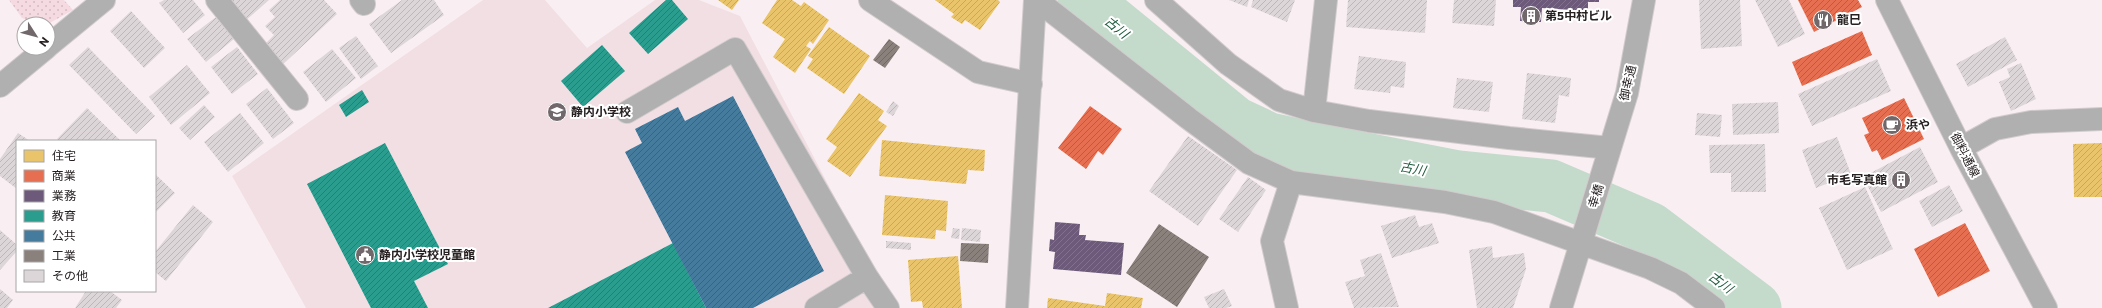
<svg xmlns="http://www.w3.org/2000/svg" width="2102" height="308" font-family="Commissioner,'Noto Sans JP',sans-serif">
	<defs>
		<pattern id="green-dots" width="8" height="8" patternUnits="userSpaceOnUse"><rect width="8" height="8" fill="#f5dae2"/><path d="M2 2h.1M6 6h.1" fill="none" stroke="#d2bbc2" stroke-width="1.8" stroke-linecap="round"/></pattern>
		<pattern id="homes-hatch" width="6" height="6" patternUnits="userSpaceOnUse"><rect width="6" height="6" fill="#e9c46a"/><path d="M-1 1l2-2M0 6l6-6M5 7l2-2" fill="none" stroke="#c8a85c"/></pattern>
		<pattern id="shops-hatch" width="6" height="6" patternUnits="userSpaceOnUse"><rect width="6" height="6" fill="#e76f51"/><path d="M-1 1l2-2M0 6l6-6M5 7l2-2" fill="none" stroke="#bb5b43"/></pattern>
		<pattern id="offices-hatch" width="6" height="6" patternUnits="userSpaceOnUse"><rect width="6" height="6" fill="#6d597a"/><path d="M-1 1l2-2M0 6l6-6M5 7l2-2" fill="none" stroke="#81728a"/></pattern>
		<pattern id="schools-hatch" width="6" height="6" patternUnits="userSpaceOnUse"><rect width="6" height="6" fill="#2a9d8f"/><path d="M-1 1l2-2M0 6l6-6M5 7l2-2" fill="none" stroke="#248074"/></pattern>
		<pattern id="public-hatch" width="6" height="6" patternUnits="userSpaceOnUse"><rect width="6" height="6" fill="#457b9d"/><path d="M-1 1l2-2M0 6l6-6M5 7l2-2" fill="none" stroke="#396480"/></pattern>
		<pattern id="industry-hatch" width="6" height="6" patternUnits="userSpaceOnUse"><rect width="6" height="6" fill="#8a817c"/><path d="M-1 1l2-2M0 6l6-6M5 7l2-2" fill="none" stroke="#716965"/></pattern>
		<pattern id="building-hatch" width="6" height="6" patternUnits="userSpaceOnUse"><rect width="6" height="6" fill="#ddd6d8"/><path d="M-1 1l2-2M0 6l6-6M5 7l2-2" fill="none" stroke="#beb7b9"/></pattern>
	</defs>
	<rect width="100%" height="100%" fill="#f9eff2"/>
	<path fill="#f2dfe4" d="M483,0H545L587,48L655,0H699L740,16L888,299L896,308H306L232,176Z"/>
	<path fill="url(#green-dots)" d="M9,0H64L73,10L48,24H40L22,18Z"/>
	<path fill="url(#homes-hatch)" d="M718,0H739L732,10Z
		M777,0H792L801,6L804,2L829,20L813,44L810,41L806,46L811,49L795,73L773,57L785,39L762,23Z
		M935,0H998L1000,2L980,30L965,20L962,24L951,17L954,14Z
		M829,27L870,56L844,94L807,68L813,59L808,56Z
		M859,93L884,111L878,120L887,126L850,177L827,161L837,147L826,139Z
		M882,140L985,150L984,171L968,170L966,184L879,176Z
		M2102,143V197H2074L2073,144Z
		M885,195L948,201L946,231L936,230L935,239L882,235Z
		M958,256L962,308H923L922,301L911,302L908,260Z
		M1107,293L1143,298L1141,308H1047L1048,298L1105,306Z"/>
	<path fill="url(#shops-hatch)" d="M1798,0H1858L1862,7L1814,32Z
		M1862,31L1872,55L1802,86L1792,62Z
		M1904,98L1924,139L1882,160L1877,150L1872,152L1864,135L1869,133L1862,118Z
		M1090,106L1122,129L1103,155L1098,151L1086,169L1058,148Z
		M1965,223L1990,271L1938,297L1914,249Z"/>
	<path fill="url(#offices-hatch)" d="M1513,0H1599V2H1588V11L1542,8L1541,22L1520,21L1521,7H1513Z
		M1055,222L1080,224L1079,235H1086L1085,240L1124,243L1121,275L1053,269L1055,252L1049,251L1050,239L1054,240Z"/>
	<path fill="url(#schools-hatch)" d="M666,0H672L688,19L648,54L629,33Z
		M602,45L625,71L583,107L561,81Z
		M362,90L369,102L346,117L339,105Z
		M385,143L448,264L414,281L428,308H371L307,184Z
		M673,243L706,308H548Z"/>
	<path fill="url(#public-hatch)" d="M733,96L824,271L753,308H706L625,152L642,143L635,129L678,107L685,121Z"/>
	<path fill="url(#industry-hatch)" d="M889,39L900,47L885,68L873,60Z
		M1159,224L1209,257L1177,307L1126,273Z
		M961,243L989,244L988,263L960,261Z"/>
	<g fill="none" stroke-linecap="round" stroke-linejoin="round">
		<path stroke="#c4dbcc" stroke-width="53" d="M1084,0L1235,123L1269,139L1324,151L1458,177L1551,186L1649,228L1755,308"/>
	</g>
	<path fill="url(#building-hatch)" d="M164,0H193L205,15L183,33L159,3Z
		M227,0H269L245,21Z
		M280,0H324L337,14L281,66L263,46L274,35L265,26L275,17L269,10Z
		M402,0H434L444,15L391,53L369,24Z
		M1229,0H1249L1247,7Z
		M1253,0H1295L1287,22L1251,7Z
		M1348,0H1427L1425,33L1346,27Z
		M1454,0H1496L1494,26L1452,23Z
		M1699,0H1740L1742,46L1701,49Z
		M1755,0H1789L1805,34L1778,47Z
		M131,11L165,48L144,68L110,31Z
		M216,17L234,39L206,62L187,39Z
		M356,36L378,66L361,79L339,48Z
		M2005,37L2017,60L1968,87L1956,64Z
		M88,47L155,116L136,134L69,65Z
		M237,47L258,74L232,94L211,67Z
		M332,49L356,78L326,102L303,72Z
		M1359,56L1406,62L1404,88L1391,86L1390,93L1354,89Z
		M1877,59L1891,91L1812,126L1798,94Z
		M2021,63L2036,99L2011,111L1999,82L2010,77L2007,69Z
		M187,65L210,93L171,125L149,97Z
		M1527,73L1571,78L1569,97L1559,95L1555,123L1522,119Z
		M1457,78L1493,82L1489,112L1453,108Z
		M267,88L294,123L273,139L246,104Z
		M893,101L899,106L893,116L886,112Z
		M1778,102L1779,133L1733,135L1732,104Z
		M204,105L215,117L190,140L179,128Z
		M87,108L121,141H59L57,139Z
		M240,113L264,143L228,172L204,142Z
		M1697,113L1722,115L1720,137L1695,135Z
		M18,133L30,141H17V189L0,176V159Z
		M1188,136L1237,170L1198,226L1149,191Z
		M1837,137L1851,174L1816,188L1802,150Z
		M1765,144L1766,192H1731V173H1710L1709,145Z
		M1920,147L1938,182L1881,212L1863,177Z
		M155,174L175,193L155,213Z
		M1248,177L1266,190L1238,232L1219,219Z
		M1949,185L1963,211L1932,227L1919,201Z
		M1865,187L1893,249L1847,270L1819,208Z
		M193,205L213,222L166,281L155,272V252Z
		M1415,215L1419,227L1432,223L1439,243L1392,258L1381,226Z
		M953,228L960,229L959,239L951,238Z
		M962,228L981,230L980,242L961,240Z
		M0,230L17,245V251L0,270Z
		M886,241L911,243V250L886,248Z
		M1492,246L1493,258L1524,253L1526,269L1513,308H1477L1469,250Z
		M1381,253L1399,307L1354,308L1345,282L1365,276L1360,260Z
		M0,289L13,300L7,308H0Z
		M1224,289L1232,306L1226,308H1209L1204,297Z
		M86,291H110L122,300L116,308H75Z"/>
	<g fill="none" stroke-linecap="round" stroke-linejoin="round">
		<g stroke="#d2cbcd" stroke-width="24">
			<path id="minor" d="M217,0L297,99
				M361,0L364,4
				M870,0L978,72L1031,84
				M1037,0L1188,118L1249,163L1291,182L1445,202L1494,212L1650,268L1681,283L1714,308
				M1156,0L1228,64L1279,100L1314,111L1369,121L1509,138L1610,148
				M1887,0L1961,148L2046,308
				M48,46L104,0
				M0,86L46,48
				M1314,111L1326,0
				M627,112L735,49L867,277
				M1961,148L1995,129L2031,122L2102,119
				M816,308L867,277L888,308
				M1017,308L1035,0
				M1287,308L1272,241L1291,182
				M1561,308L1627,93L1644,0"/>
		</g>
		<use href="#minor" stroke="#afb0af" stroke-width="22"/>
	</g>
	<defs>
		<g id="building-disc" transform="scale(1)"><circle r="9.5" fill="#70686a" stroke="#fff"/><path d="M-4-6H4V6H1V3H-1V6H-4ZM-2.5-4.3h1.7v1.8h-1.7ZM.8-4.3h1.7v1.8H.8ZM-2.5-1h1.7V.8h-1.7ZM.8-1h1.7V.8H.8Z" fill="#fff"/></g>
		<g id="restaurant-disc" transform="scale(1)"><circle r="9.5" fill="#70686a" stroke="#fff"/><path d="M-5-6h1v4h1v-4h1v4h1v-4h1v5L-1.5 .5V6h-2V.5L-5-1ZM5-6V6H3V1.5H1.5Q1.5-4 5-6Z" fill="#fff"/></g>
		<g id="school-disc" transform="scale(1)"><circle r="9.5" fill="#70686a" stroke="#fff"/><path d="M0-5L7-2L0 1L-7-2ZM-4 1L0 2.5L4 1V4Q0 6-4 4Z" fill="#fff"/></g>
		<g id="cafe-disc" transform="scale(1)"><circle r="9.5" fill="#70686a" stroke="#fff"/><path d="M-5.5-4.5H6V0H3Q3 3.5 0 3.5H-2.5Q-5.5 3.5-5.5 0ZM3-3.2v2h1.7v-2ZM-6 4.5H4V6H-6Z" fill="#fff"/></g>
		<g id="civic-disc" transform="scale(1)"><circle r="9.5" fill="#70686a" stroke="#fff"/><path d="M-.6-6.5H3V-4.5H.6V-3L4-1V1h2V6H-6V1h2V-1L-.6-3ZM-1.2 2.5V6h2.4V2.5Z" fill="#fff"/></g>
	</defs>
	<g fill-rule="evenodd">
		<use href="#building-disc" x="1531" y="16"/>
		<use href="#restaurant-disc" x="1823" y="20"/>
		<use href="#school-disc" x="557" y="112"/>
		<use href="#cafe-disc" x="1892" y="125"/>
		<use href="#building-disc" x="1901" y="180"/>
		<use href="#civic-disc" x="365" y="255"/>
	</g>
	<g text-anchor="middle" stroke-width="4" stroke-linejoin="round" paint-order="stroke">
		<g font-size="12" font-weight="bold" fill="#262021" stroke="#fff" text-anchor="start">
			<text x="1545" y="20">第5中村ビル</text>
			<text x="1837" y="24">龍巳</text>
			<text x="571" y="116">静内小学校</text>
			<text x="1906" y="129">浜や</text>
			<text x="1887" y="184" text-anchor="end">市毛写真館</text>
			<text x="379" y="259">静内小学校児童館</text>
		</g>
		<g font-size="12" fill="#262021" stroke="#fff">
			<text transform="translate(1628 83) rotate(-77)" y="4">御幸通</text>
			<text transform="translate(1965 155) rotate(63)" y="4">御料通線</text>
			<text transform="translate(1596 196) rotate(-72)" y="4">幸橋</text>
		</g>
		<g font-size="13" font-style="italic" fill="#1d593c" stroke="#fff">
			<text transform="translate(1117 27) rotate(39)" y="5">古川</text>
			<text transform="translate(1413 168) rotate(11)" y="5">古川</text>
			<text transform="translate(1721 282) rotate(37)" y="5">古川</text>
		</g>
	</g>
	<rect x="16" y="140" width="140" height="152" fill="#ffffff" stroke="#a8a6a6"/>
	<rect x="24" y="150" width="20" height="12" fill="#e9c46a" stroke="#a8a6a6"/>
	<text x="52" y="160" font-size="12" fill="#262021">住宅</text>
	<rect x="24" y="170" width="20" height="12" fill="#e76f51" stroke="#a8a6a6"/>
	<text x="52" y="180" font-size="12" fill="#262021">商業</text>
	<rect x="24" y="190" width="20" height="12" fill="#6d597a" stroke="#a8a6a6"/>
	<text x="52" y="200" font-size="12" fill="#262021">業務</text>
	<rect x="24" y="210" width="20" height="12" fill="#2a9d8f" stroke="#a8a6a6"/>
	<text x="52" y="220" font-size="12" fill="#262021">教育</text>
	<rect x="24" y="230" width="20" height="12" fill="#457b9d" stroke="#a8a6a6"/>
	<text x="52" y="240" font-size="12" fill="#262021">公共</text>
	<rect x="24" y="250" width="20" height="12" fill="#8a817c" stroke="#a8a6a6"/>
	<text x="52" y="260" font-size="12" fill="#262021">工業</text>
	<rect x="24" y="270" width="20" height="12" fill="#ddd6d8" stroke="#a8a6a6"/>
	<text x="52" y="280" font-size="12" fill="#262021">その他</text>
	<g transform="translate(36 36) rotate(126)"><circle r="19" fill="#ffffff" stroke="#a8a6a6"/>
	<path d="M0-3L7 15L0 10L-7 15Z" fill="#70686a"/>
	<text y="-6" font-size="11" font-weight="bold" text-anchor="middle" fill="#262021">N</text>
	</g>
</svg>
